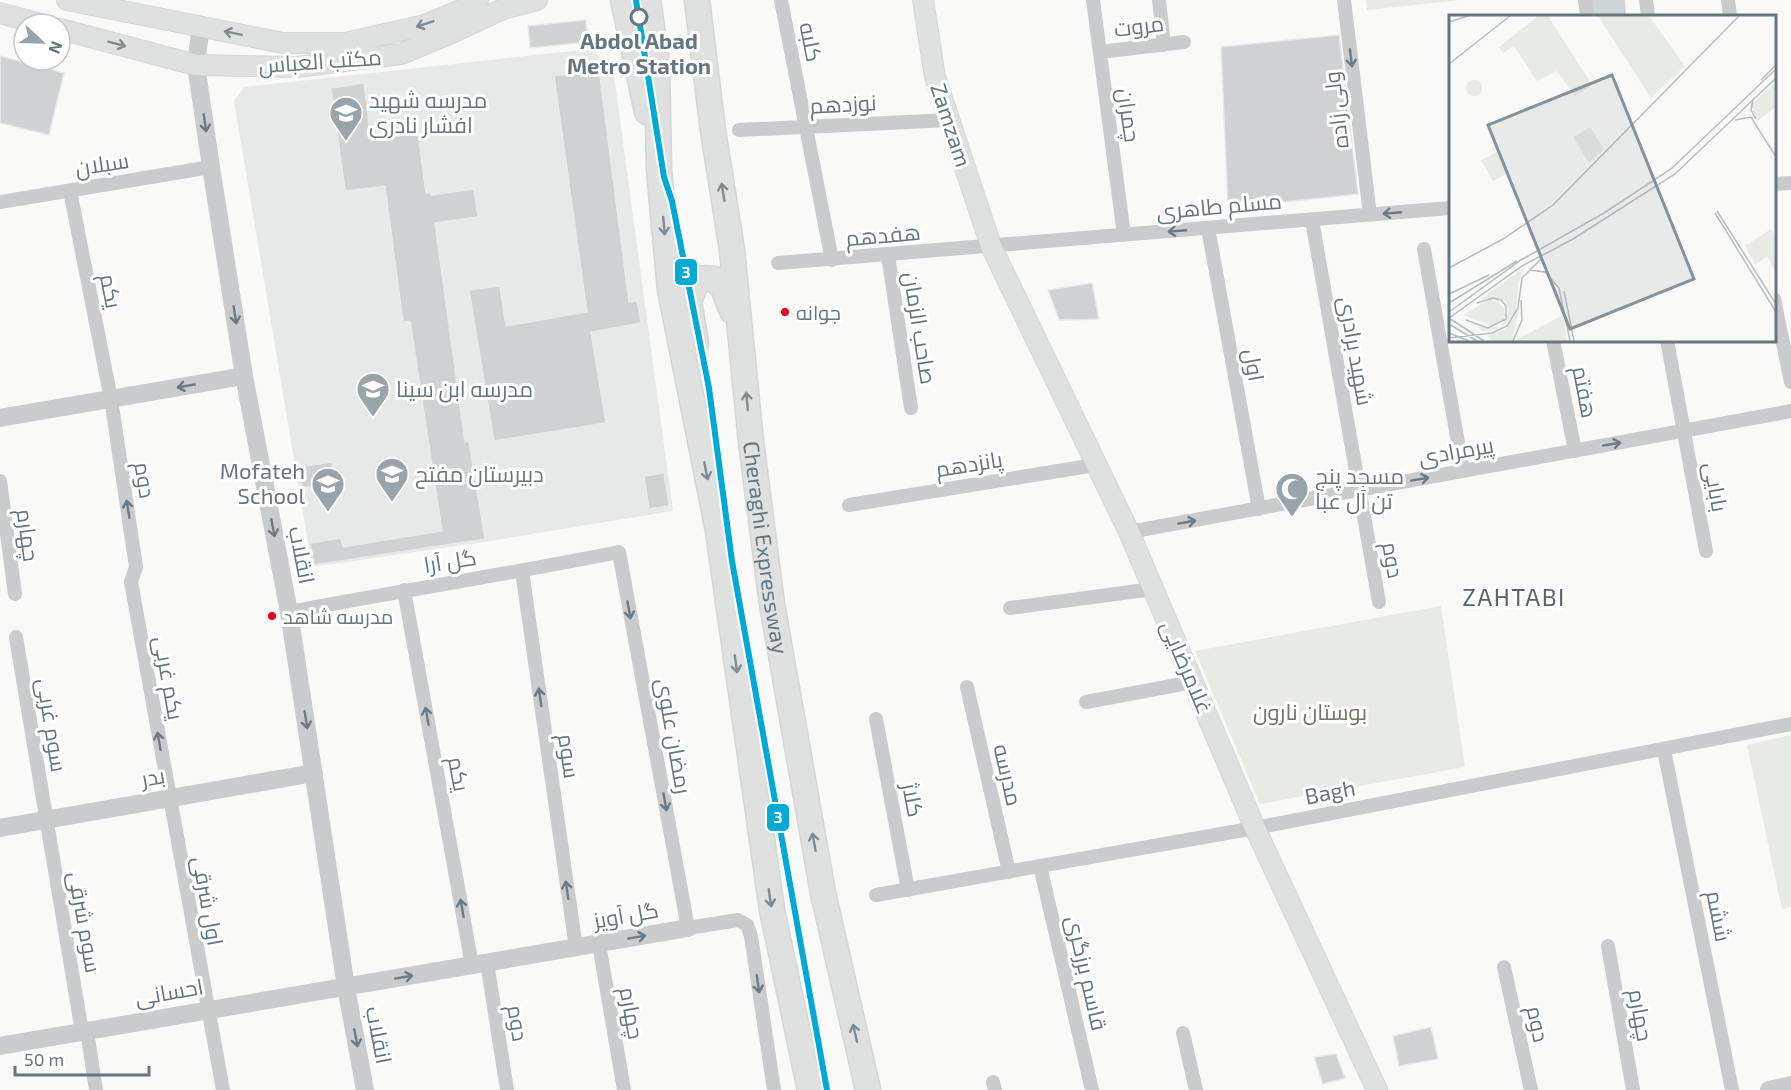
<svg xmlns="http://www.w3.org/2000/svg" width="1791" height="1090" font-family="'Exo 2',Cairo,sans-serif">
	<rect width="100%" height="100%" fill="#f9f9f8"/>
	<path fill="#e7e9e8" d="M590,49L613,68L673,511L490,541L312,567L234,101L244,87Z"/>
	<path fill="#e8eae6" d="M1366,0H1460L1367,10Z
		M1441,606L1465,767L1260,804L1195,651Z
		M1791,735V907L1782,909L1747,745Z"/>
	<path fill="#cdd5d7" d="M1591,0H1625L1626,16H1592Z"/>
	<path fill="#cfd1d2" stroke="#e8e8e8" stroke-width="1.5" d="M586,20L588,42L530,48L528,26Z
		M1339,35L1358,194L1228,208L1221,47Z
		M0,56L64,73L49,135L0,123Z
		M599,69L629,302L637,301L641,323L591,332L606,423L494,441L469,290L500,286L506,326L587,312L554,76Z
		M364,83L371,140L418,133L426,193L430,192L431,195L474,189L478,217L435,223L465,442L469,441L485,539L314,565L310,543L341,538L343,547L442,531L410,321L403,322L385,186L345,191L331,88Z
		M1092,283L1099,319L1059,320L1048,290Z
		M332,462L335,482L302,488L298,467Z
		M664,473L669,506L649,509L644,476Z
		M1431,1027L1438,1059L1399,1066L1393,1036Z
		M1336,1054L1345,1078L1323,1084L1314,1057Z"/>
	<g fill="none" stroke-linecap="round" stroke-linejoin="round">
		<g stroke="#d5d6d6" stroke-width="22">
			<path id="secondary" d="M67,0L283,43H345L425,25L468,7L478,0
				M923,0L935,77L991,246L1129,532L1255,828L1377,1090
				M0,13L41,24
				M60,29L196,65L297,67L401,54L447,35L503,9L537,0"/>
		</g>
		<g stroke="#d5d6d6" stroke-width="27">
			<g id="trunk">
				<path d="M623,0L647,112"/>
				<path d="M648,0L657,63L659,170L670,290L718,531L772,910L810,1090"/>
				<path id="s1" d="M697,0L713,131L732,250L751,442L772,604L823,893L868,1090"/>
				<path d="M696,343L689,301L698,278L715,279L723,288L732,311"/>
			</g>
		</g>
		<path stroke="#cacbcc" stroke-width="14" d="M781,0L832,260
			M1093,0L1124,235
			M1159,0L1164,45
			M1344,0L1370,215
			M1585,0L1587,16
			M1646,0L1648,16
			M1728,0L1730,16
			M1100,52L1184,42
			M739,130L950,120
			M1774,184L1791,183
			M70,191L111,399L136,567L131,582L223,1090
			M0,202L211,167
			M1312,220L1379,602
			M1208,228L1259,509
			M1424,249L1463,471
			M888,255L911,408
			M778,263L1450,208
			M1774,299L1791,382
			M1553,340L1575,451
			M1667,340L1706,551
			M0,481L15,594
			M849,505L1095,465
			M1129,532L1791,411
			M522,571L576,948
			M404,590L472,965
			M1010,608L1153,589
			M289,612C399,591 509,574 619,552L688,928L738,920L747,925L751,936L774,1090
			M16,637L82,1032
			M967,687L1009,872
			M1086,702L1193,682
			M876,719L908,890
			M1664,750L1732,1090
			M1040,866L1092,1090
			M876,895L1255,828L1791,724
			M599,944L624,1090
			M1608,946L1633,1090
			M487,962L507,1090
			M1504,967L1531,1090
			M87,1031L96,1090
			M1183,1033L1196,1090
			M993,1082L995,1090"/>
		<path stroke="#cacbcc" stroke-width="18" d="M201,26L196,65L211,167L244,376L289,612L346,987L365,1090
			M0,418L244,376
			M0,828L314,773
			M0,1046L688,928
			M1769,1090L1791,1085"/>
		<use href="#secondary" stroke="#dfe0e0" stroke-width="20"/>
		<use href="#trunk" stroke="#dfe0e0" stroke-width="24"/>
		<g stroke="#fff" stroke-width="10">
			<path id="metro-1" d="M636,0L664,177L672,201L709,388L732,561L827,1090"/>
		</g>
		<use href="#metro-1" stroke="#00aad4" stroke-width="6"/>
	</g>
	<defs><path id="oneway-shaft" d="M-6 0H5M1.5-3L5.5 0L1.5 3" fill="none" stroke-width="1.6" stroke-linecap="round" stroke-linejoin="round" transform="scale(1.5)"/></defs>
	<g stroke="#7e8b93">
		<use href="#oneway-shaft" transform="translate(425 24) rotate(162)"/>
		<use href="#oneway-shaft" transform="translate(233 33) rotate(-168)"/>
		<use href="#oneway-shaft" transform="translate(117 44) rotate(15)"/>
		<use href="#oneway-shaft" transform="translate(723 192) rotate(-99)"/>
		<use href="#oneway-shaft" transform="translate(664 226) rotate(85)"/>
		<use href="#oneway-shaft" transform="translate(747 401) rotate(-95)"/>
		<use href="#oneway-shaft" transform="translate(706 471) rotate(79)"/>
		<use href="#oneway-shaft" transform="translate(736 664) rotate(82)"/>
		<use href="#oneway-shaft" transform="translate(814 842) rotate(-100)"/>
		<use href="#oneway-shaft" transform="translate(770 898) rotate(82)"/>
		<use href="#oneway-shaft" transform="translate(855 1033) rotate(-103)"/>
	</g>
	<g stroke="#6b7a84">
		<use href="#oneway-shaft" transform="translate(1351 58) rotate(83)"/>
		<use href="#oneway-shaft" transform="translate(205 123) rotate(82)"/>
		<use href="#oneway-shaft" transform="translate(1392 213) rotate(175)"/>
		<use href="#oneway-shaft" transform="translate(1177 231) rotate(175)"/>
		<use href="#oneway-shaft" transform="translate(235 315) rotate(81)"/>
		<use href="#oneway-shaft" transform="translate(186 386) rotate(170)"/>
		<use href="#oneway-shaft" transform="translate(1612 444) rotate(-10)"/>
		<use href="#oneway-shaft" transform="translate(1420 479) rotate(-10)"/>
		<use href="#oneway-shaft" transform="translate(128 509) rotate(-99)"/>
		<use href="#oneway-shaft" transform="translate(1187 522) rotate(-10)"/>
		<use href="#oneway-shaft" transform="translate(273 528) rotate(79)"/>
		<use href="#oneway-shaft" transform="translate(629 610) rotate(80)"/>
		<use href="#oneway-shaft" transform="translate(540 697) rotate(-98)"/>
		<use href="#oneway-shaft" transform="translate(427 716) rotate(-100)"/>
		<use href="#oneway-shaft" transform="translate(306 720) rotate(81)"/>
		<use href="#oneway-shaft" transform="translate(159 741) rotate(-100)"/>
		<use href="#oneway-shaft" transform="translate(665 802) rotate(80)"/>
		<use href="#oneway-shaft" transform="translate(567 890) rotate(-98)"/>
		<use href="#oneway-shaft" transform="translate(462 908) rotate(-100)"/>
		<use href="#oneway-shaft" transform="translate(637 937) rotate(-10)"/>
		<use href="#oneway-shaft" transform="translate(404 977) rotate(-10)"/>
		<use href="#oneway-shaft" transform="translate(758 984) rotate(82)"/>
		<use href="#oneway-shaft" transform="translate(356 1038) rotate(79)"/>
	</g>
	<defs>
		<g id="school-pin" transform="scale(1.725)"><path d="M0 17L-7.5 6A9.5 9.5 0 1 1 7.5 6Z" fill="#99a4aa" stroke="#fff"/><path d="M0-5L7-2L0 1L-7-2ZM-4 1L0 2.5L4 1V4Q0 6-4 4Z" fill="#fff"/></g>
		<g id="mosque-pin" transform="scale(1.725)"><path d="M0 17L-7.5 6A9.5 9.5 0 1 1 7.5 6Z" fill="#99a4aa" stroke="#fff"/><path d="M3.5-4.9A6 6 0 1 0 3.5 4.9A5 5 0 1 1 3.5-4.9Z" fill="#fff"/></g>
	</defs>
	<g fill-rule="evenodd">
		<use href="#school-pin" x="346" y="113"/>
		<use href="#school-pin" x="373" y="389"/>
		<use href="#school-pin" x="392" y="474"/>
		<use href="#school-pin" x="328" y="484"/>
		<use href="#mosque-pin" x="1292" y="489"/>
	</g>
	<circle fill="#fff" stroke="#667680" stroke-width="3" cx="639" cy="17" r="8"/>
	<g fill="#e4002b" stroke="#fff" stroke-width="2">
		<circle cx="785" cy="312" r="5"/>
		<circle cx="272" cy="616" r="5"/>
	</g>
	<g text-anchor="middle" stroke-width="6" stroke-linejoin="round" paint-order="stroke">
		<g font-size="20" fill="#667680" stroke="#fff" text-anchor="start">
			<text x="796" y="320">جوانه</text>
			<text x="283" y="624">مدرسه شاهد</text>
		</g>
		<g font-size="22" fill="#667680" stroke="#fff">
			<text transform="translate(1139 26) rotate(-7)" y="8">مروت</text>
			<text transform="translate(811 42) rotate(79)" y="8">کلبه</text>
			<text transform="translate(320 61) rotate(-4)" y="8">مکتب العباس</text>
			<text transform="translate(843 104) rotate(-3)" y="8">نوزدهم</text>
			<text transform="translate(1336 110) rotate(-97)" y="8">ولی زاده</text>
			<text transform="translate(1129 115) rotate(82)" y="8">چمران</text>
			<text transform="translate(951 125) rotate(72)" y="8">Zamzam</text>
			<text transform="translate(102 164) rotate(-9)" y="8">سبلان</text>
			<text transform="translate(1219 206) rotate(-5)" y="8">مسلم طاهری</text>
			<text transform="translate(883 235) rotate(-5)" y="8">هفدهم</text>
			<text transform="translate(111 291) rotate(79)" y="8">یکم</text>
			<text transform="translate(920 328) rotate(81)" y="8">صاحب الزمان</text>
			<text transform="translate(1356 351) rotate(80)" y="8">شهید برادری</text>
			<text transform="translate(1254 365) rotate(80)" y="8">اول</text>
			<text transform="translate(1585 392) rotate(79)" y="8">هفتم</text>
			<text transform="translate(1456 451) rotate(-10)" y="8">پیرمرادی</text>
			<text transform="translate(969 464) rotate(-9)" y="8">پانزدهم</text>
			<text transform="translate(145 480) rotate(81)" y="8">دوم</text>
			<text transform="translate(1716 487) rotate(80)" y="8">بابایی</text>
			<text transform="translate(28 535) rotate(82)" y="8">چهارم</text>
			<text dy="8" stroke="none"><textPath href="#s1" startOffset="552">Cheraghi Expressway</textPath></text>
			<text transform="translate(302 555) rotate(79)" y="8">انقلاب</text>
			<text transform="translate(1393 560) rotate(80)" y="8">دوم</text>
			<text transform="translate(450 561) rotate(-9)" y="8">گل آرا</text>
			<text transform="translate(1187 667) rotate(67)" y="8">غلامرضایی</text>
			<text transform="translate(169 678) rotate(80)" y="8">یکم غربی</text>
			<text transform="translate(52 725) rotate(81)" y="8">سوم غربی</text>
			<text transform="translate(674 736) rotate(80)" y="8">رمضان علوی</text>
			<text transform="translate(569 756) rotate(82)" y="8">سوم</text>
			<text transform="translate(459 774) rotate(80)" y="8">یکم</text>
			<text transform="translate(1008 775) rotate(77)" y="8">مدرسه</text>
			<text transform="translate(153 777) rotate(-10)" y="8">بدر</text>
			<text transform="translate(1330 792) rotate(-11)" y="8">Bagh</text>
			<text transform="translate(913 800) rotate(79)" y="8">کلاژ</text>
			<text transform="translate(208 901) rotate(80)" y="8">اول شرقی</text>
			<text transform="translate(626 915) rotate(-10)" y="8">گل آویز</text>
			<text transform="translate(1719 916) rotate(79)" y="8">ششم</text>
			<text transform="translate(85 922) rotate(80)" y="8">سوم شرقی</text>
			<text transform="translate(1087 973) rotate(77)" y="8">قاسم برزگری</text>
			<text transform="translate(169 992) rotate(-10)" y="8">احسانی</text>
			<text transform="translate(632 1013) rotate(80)" y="8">چهارم</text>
			<text transform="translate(1641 1015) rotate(80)" y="8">چهارم</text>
			<text transform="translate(518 1023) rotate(81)" y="8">دوم</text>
			<text transform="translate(1538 1024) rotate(78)" y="8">دوم</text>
			<text transform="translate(379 1035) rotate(79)" y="8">انقلاب</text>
		</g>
		<g font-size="22" font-weight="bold" fill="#667680" stroke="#fff">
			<text x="639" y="49">Abdol Abad<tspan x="639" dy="25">Metro Station</tspan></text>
		</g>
		<g font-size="22" fill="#667680" stroke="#fff" text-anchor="start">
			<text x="369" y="108">مدرسه شهید<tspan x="369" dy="25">افشار نادری</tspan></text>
			<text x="396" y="397">مدرسه ابن سینا</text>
			<text x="305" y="479" text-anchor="end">Mofateh<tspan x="305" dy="25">School</tspan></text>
			<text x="415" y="482">دبیرستان مفتح</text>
			<text x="1315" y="484">مسجد پنج<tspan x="1315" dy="25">تن آل عبا</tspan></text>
		</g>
		<g font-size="22" fill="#697965" stroke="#fff">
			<text x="1310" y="720">بوستان نارون</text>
		</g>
		<g font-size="24" letter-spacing="1.5" fill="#58646c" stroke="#fff">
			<text x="1514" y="606">ZAHTABI</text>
		</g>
	</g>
	<g transform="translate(1449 15)">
		<rect width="327" height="327" fill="#f9f9f8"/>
		<path d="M89,1H99L143,70L126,81L108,56L88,66L65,31L54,38L50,32ZM149,1H200L236,51L202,83ZM17 73a8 8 0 1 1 16 0a8 8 0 1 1-16 0ZM327,67V92L308,106L302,90ZM141,112L155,134L140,148L124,122ZM48,137L60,158L44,166L32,145ZM322,214L327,221V258L318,241L306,250L296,231ZM76,252L69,269L67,296L56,310L44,315L34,316L28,312H51L60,296L56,286L32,284ZM39,285L48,286L55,293L56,303L43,311L14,300ZM70,294L63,326H43L38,320L56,315ZM114,300L118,326H67L71,323Z" fill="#e8eae6"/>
		<path fill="none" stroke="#b5bdc1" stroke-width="1.5" d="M0,7L19,1M0,49L61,1M312,65L327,50M304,84L302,95L307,104M286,105L302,102L327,142M268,196L327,289M266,198L327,297M0,253L54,224L104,190L290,1M80,255L96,257L110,273L121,326M115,276L125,326M0,279L40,260M0,288L68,246M0,297L72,245L155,198L222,154L327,54M0,303L73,251L124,224L226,159L327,63M0,303L35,326M17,305L39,313L57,304V291L52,285L44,283L28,288M0,309L28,326M0,318L20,326M0,323L43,318L58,311L69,293L73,263L92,244M64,326L73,305L72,285"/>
		<path fill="#859299" fill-opacity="0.15" stroke="#859299" stroke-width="3" d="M163,60L245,264L121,314L39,110Z"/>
		<rect width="327" height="327" fill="none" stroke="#667680" stroke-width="3"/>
	</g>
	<g stroke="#fff" stroke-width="2">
		<rect x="674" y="258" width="24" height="28" rx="6" fill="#00aad4"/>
		<rect x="766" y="803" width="24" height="29" rx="6" fill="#00aad4"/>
	</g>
	<g font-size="16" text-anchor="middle" font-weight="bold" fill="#fff">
		<text x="686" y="278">3</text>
		<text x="778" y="823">3</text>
	</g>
	<g transform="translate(42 42) rotate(112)"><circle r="28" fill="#ffffff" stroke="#c2c8cc" stroke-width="1.5"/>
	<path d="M0-4.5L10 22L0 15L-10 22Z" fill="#99a4aa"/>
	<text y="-9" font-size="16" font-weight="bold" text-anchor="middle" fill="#667680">N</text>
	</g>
	<path d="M15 1066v9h134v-9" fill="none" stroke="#667680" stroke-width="3"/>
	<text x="24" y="1066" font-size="18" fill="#667680" stroke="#ffffff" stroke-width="4.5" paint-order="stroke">50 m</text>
</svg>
